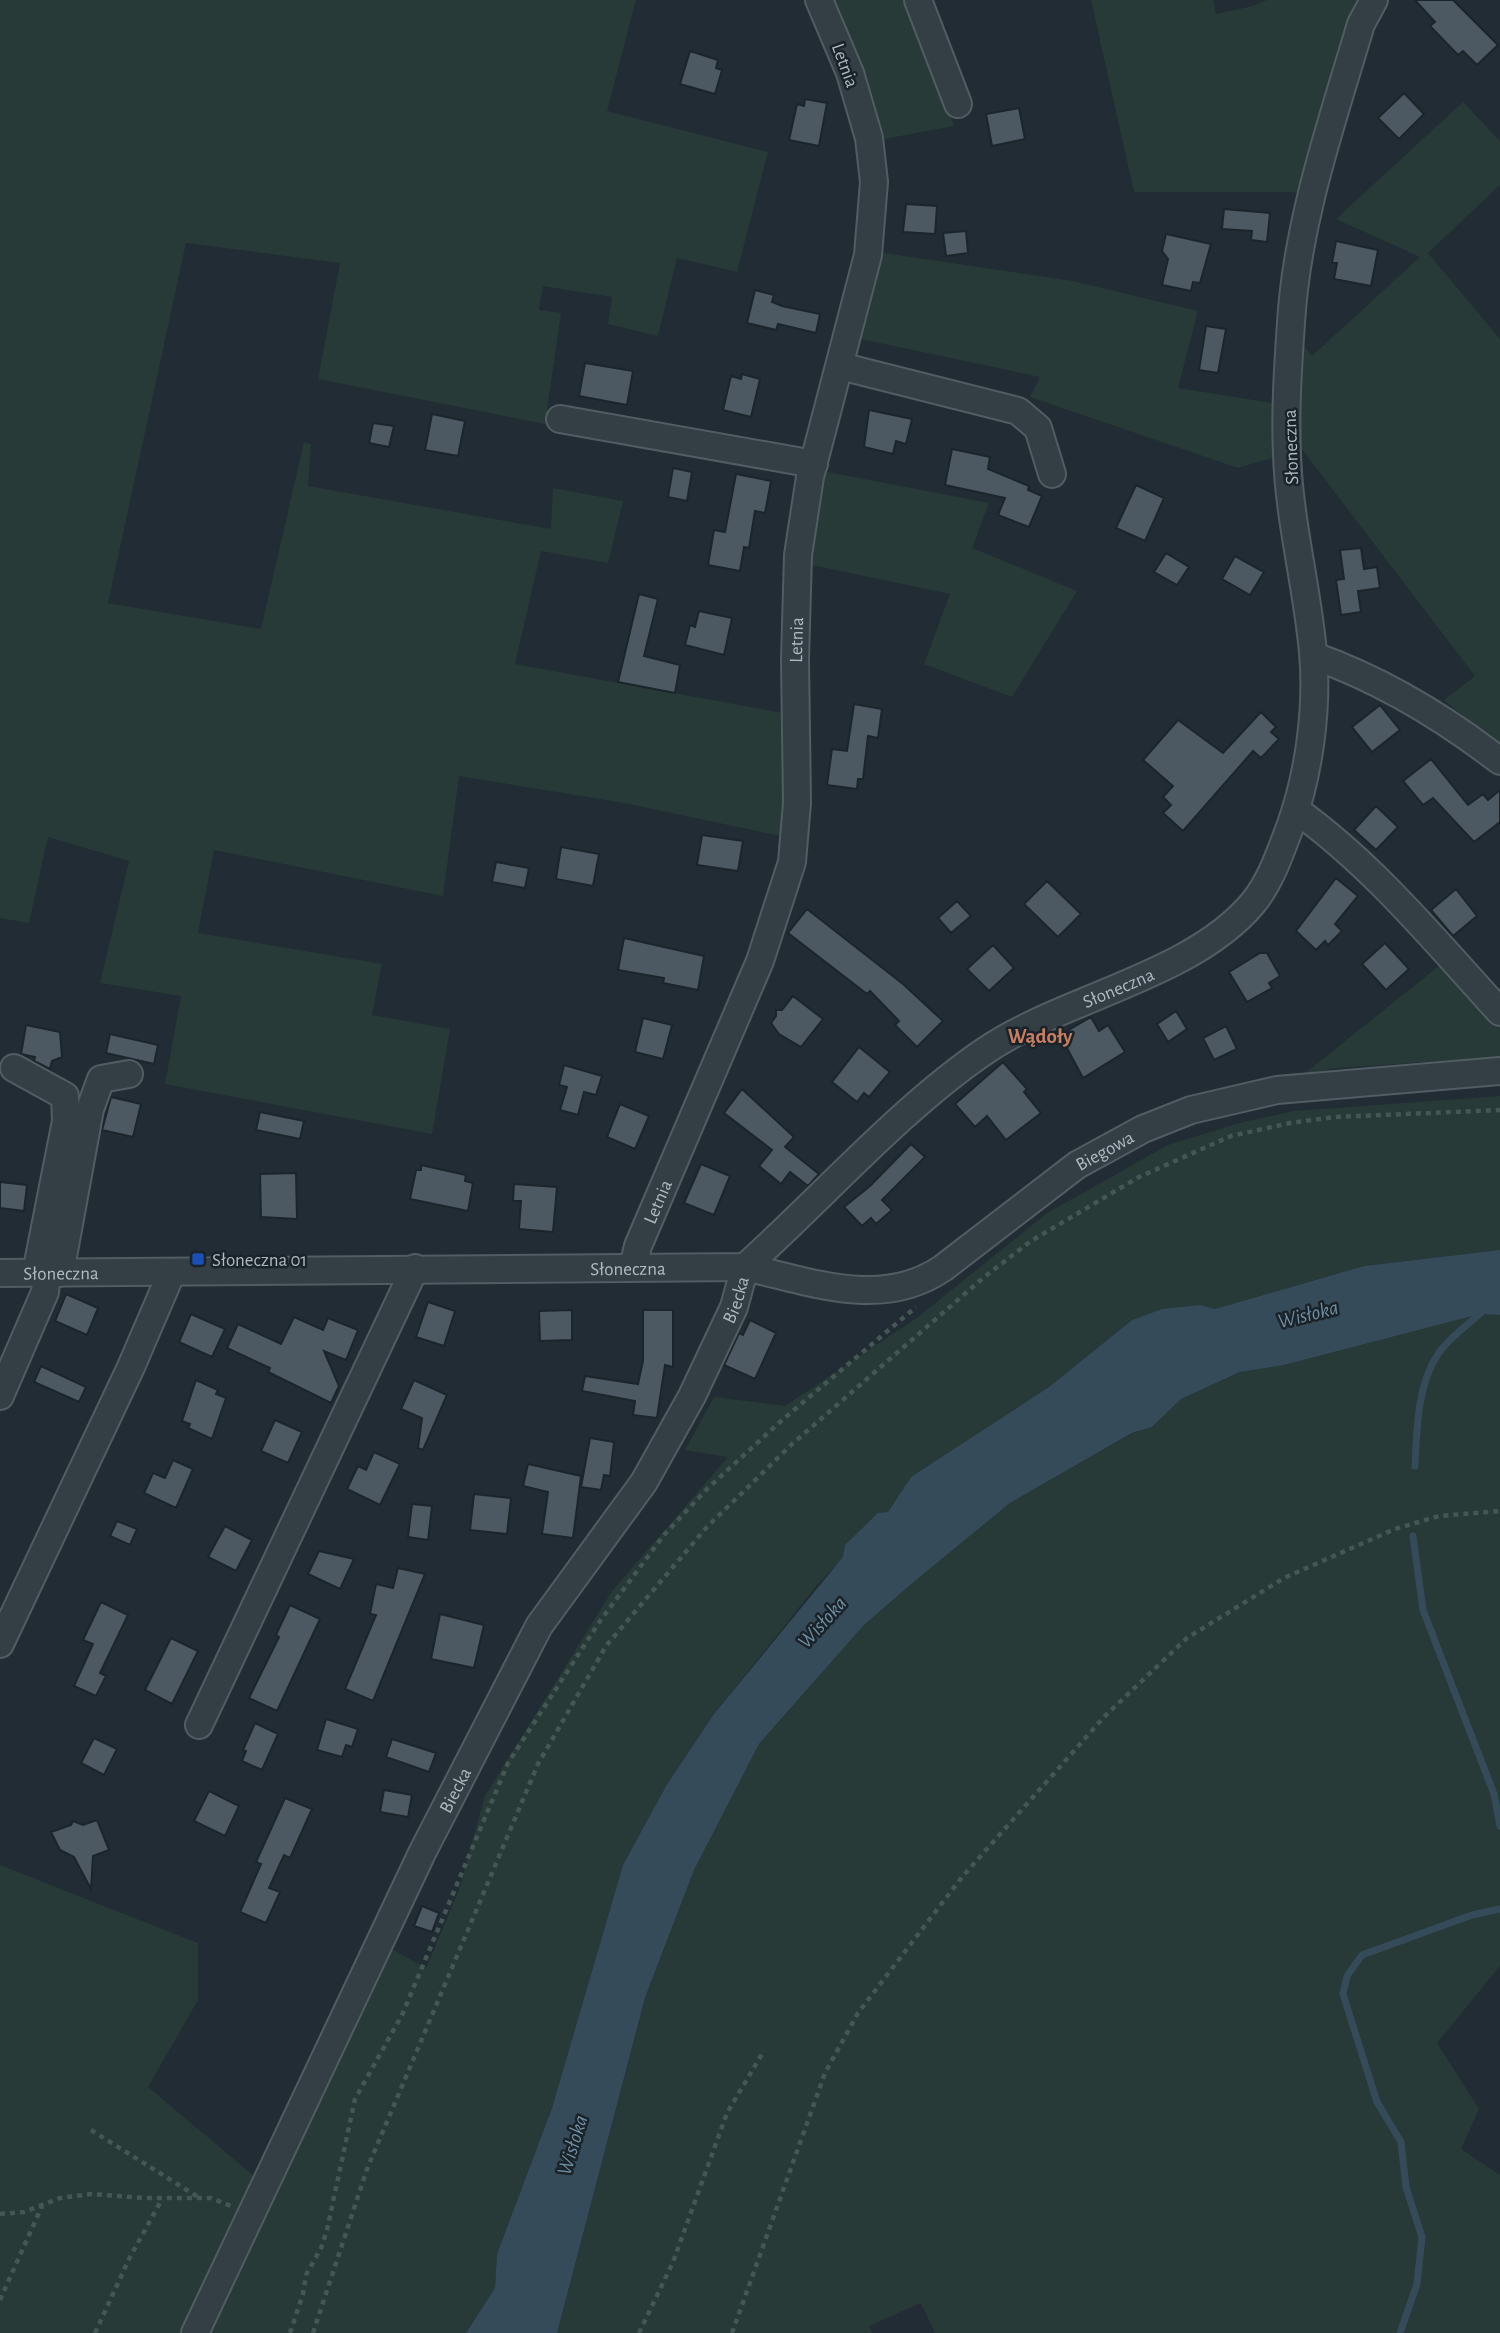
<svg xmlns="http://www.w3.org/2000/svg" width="1500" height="2333" font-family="'Alegreya Sans',sans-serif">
	<rect width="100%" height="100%" fill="#212c34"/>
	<path fill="#273a37" d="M0,0H636L607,111L768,152L737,272L677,258L658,336L608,324L612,297L543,286L539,310L561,313L545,424L318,379L340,263L186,243L108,603L261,629L304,442L311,444L308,486L551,529L553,488L623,501L608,563L541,551L515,664L783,713L785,837L624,803L459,776L443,896L214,850L198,933L382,964L372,1015L450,1029L432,1134L165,1084L181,996L100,983L129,861L48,837L29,923L0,918Z
		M827,0H907L954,126L879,140Z
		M1091,0H1213L1216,14L1253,6L1267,0H1362L1300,192H1134Z
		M1463,102L1500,141V185L1428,253L1500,339V746L1444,700L1475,676L1301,448L1296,343L1303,345L1312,356L1420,257L1336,219Z
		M877,252L1073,281L1198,311L1178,388L1278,404L1279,456L1238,468L1030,397L1040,377L856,338Z
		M823,471L989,503L972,548L1077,591L1012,697L924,664L950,594L807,564Z
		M1445,961L1500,1019V1057L1336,1068L1304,1074Z
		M1500,1096V1250L1364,1266L1215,1309L1200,1305L1162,1309L1132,1320L1049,1387L911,1477L888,1512L817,1585L714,1714L666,1786L623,1865L552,2108L497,2254L495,2288L466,2333H0V1865L198,1943V2000L148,2087L272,2191L388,1947L426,1968L459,1890L485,1796L612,1591L728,1457L685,1450L714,1397L785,1406L918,1317L1047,1213L1168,1145L1243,1122L1294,1111Z
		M1480,1314L1500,1315V1966L1437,2043L1479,2109L1461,2149L1500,2175V2333H935L921,2303L869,2326L872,2333H557L645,1999L694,1870L759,1744L864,1625L910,1585L1010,1503L1133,1433L1152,1427L1181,1399L1241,1372L1284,1365Z"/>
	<path fill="#364b5a" d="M1500,1250V1315L1480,1314L1284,1365L1240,1372L1181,1399L1152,1427L1132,1433L1010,1503L910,1585L864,1625L759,1744L694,1870L645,1998L557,2333H466L495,2288L497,2254L552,2108L623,1865L666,1786L714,1714L843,1557L845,1545L878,1513L888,1512L911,1477L1049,1387L1132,1320L1162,1309L1200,1305L1215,1309L1364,1266Z"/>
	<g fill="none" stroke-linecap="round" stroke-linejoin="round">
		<path stroke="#364b5a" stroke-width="7" d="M1415,1466C1417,1430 1417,1385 1438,1354C1449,1337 1471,1323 1485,1309
			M1413,1536L1423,1610L1494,1794L1500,1826
			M1400,2333L1417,2284L1422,2237L1406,2187L1401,2142L1377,2102L1343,1994L1347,1976L1362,1955L1472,1915L1500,1909"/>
	</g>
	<path fill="#4c5963" stroke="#1c252b" stroke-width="2" d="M1415,0H1453L1498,45L1477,65L1463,51L1458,55L1430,26L1435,22Z
		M690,51L718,60L716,68L722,70L715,94L680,84Z
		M1404,93L1424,114L1399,139L1378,118Z
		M805,99L827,103L819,146L789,140L797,104L804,106Z
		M1019,108L1025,139L992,146L986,114Z
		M906,204L937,206L935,234L903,232Z
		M1224,209L1270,213L1267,242L1251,240L1252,231L1222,229Z
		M966,231L968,253L946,256L943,233Z
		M1166,234L1211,244L1200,283L1193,282L1191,291L1162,285L1168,259L1162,251Z
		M1336,241L1378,250L1371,286L1334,279L1337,263H1332Z
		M755,290L774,295L772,302L782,306L820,314L816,333L778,324L776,330L747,323Z
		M1206,326L1226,329L1218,373L1199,370Z
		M585,363L633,371L627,405L579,396Z
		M742,374L760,379L751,417L723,410L731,376L741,379Z
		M869,410L912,419L906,444L896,441L893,454L864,447Z
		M432,414L465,421L458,456L425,450Z
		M373,423L394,426L389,447L369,443Z
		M952,449L990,457L988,469L1029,486L1028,490L1042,496L1029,527L998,515L1005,498L945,485Z
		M673,468L692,472L687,501L668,497Z
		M736,474L771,481L765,513L755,511L749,548L744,547L740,571L708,565L714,530L725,532Z
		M1136,485L1164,498L1145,541L1116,528Z
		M1361,548L1364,569L1377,567L1380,588L1358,591L1361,612L1341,615L1336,580L1344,579L1340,550Z
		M1166,553L1189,567L1177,585L1154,572Z
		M1235,556L1264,572L1250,595L1222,579Z
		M639,594L658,599L644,656L680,665L675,693L618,682Z
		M699,611L732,618L724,655L685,645L690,625L695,627Z
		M854,704L882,709L878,738L868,736L863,779H858L857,789L827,785L832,749L847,751Z
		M1380,705L1400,730L1372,752L1352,727Z
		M1261,712L1276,727L1271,732L1279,739L1261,758L1253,751L1183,831L1163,813L1171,805L1163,797L1173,786L1143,760L1178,720L1223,753Z
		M1431,759L1468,805L1483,794L1488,800L1500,790V822L1474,842L1433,798L1423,805L1403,781Z
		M1376,806L1398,827L1376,850L1354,830Z
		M702,835L743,841L738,871L697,865Z
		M561,847L599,854L593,886L556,879Z
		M496,862L529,868L525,888L492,882Z
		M1336,878L1358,896L1335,924L1342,931L1328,945L1325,941L1316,950L1296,931Z
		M1047,881L1081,914L1058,937L1024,904Z
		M1456,889L1477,916L1453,936L1431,910Z
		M957,901L971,916L951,933L938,918Z
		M807,909L903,984L943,1021L917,1047L895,1025L899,1021L870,991L867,994L788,933Z
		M624,938L704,956L698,990L663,983L664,978L618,970Z
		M1385,943L1409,969L1386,990L1362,964Z
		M993,945L1014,968L989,991L967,969Z
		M1260,953H1267L1280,976L1269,983L1272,988L1247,1002L1229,972Z
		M793,996L823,1019L801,1047L779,1034L771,1023L776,1016V1010H782Z
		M1176,1011L1187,1029L1168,1042L1157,1024Z
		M1091,1017L1099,1031L1108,1025L1125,1052L1083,1078L1060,1035Z
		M643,1018L672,1025L663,1059L635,1052Z
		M26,1025L60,1032L62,1057L52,1061L50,1069L34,1061L35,1057L21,1054Z
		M1226,1026L1237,1049L1214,1060L1203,1038Z
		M110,1034L158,1045L154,1064L106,1053Z
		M859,1047L890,1072L869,1097L864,1093L857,1102L832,1082Z
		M1003,1062L1027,1089L1024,1092L1041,1113L1006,1140L987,1116L975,1127L955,1104Z
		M564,1065L602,1076L596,1095L584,1092L578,1115L560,1110L567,1087L559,1085Z
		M742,1089L794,1137L785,1147L819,1174L808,1186L790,1172L781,1184L759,1166L772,1150L724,1113Z
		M111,1097L141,1104L133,1137L102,1130Z
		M620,1104L649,1116L635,1149L607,1137Z
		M260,1112L304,1121L300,1139L256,1130Z
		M911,1144L925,1157L882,1200L892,1210L876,1224L871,1218L862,1226L844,1207L870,1186Z
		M701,1164L730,1176L714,1215L684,1203Z
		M421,1165L466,1175L465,1181L473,1183L468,1211L410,1199L416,1170H421Z
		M296,1173L297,1219L261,1217L260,1174Z
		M0,1182L27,1185L24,1211L0,1208Z
		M514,1184L557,1187L553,1232L519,1229L521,1201H513Z
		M66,1294L98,1308L87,1335L55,1321Z
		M428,1302L455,1311L444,1346L416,1337Z
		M572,1310V1340L540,1341L539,1311Z
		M643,1310H673V1367L665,1365L657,1418L633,1415L635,1401L582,1391L585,1376L638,1384L643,1361Z
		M191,1314L225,1329L212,1357L179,1342Z
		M294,1317L323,1330L328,1318L358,1330L346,1360L324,1351L339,1386L331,1403L268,1372L270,1368L227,1348L238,1324L281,1344Z
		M750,1320L776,1333L755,1379L724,1365L739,1333L743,1335Z
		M41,1366L86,1387L79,1402L34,1382Z
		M196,1380L218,1390L216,1394L226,1398L212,1439L188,1428L190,1424L182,1421Z
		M414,1380L447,1395L423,1450L418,1448L422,1418L401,1409Z
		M275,1420L302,1432L288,1463L261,1451Z
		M590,1438L614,1442L610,1476L604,1475L601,1490L581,1487Z
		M374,1452L400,1464L380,1505L347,1489L358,1466L366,1470Z
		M173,1460L193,1469L176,1508L144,1493L153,1473L165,1478Z
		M528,1464L581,1476L573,1538L542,1534L548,1492L523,1486Z
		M474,1494L511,1498L507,1534L470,1530Z
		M412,1504L432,1506L428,1540L408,1537Z
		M117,1521L137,1529L130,1545L110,1536Z
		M225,1526L252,1540L236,1571L208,1557Z
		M319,1551L354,1559L340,1589L308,1574Z
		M398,1568L425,1574L373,1701L345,1689L376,1615L370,1614L376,1584L393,1588Z
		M101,1602L128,1615L100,1673L106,1676L96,1696L74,1686L93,1644L83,1640Z
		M290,1605L320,1619L277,1711L249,1698L279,1637L276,1635Z
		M440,1614L484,1625L474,1668L431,1659Z
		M171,1638L198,1651L172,1704L145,1690Z
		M326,1719L358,1729L352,1747L346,1745L342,1757L317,1750Z
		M255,1723L278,1734L262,1770L242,1761L246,1751L243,1750Z
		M94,1738L117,1749L104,1775L81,1763Z
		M392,1739L436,1753L429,1772L386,1757Z
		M384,1790L412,1795L408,1817L380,1812Z
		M209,1791L239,1806L225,1836L194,1821Z
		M285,1798L312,1809L290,1858L284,1855L269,1888L280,1892L266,1923L240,1912L261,1864L256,1862Z
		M97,1820L109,1850L93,1856L91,1889L74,1857L60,1850L51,1832L71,1825L73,1821L83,1825Z
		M422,1906L439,1913L432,1932L414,1926Z"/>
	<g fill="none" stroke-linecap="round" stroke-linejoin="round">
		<g stroke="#515c63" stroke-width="30">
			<g id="minor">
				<path d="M918,0L958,104"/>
				<path d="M840,366L1018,411L1038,428L1052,474"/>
				<path d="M560,419L814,464"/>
				<path d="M1314,656C1382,680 1443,717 1500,761"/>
				<path d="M1296,810C1373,865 1436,942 1500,1012"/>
				<path d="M14,1068L65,1096L66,1121L36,1273"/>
				<path id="s1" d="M633,1267L638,1246L760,961L792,862L797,803L795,660L798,555L810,477L868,255L874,182L869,138L850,73L819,0"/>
				<path id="s2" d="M0,1273L745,1267C822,1198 901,1108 985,1051C1064,997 1191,977 1253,903C1271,881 1280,853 1290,827C1309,774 1318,709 1313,652C1307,586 1289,520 1287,454C1285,411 1288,366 1291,323C1297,221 1332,122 1361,24L1374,0"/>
				<path d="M60,1273L90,1109L101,1079L129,1074"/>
				<path d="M0,1396L45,1292L47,1273"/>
				<path d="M0,1644L131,1367L171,1274"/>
				<path d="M199,1725L415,1268"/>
				<path id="s3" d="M195,2333L422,1853L539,1626L644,1482L692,1396L734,1307L745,1267C812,1282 882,1310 943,1268L1077,1165L1143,1129L1191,1110L1277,1090L1500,1071"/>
			</g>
		</g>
		<path stroke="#445755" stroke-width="4.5" stroke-dasharray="5 5" stroke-linecap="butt" d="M91,2130L198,2197
			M0,2214L24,2212L60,2198L91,2194L145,2198H211L231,2206
			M0,2300L42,2206
			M95,2333L129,2259L162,2199
			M290,2333L303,2294L306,2275L321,2248L327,2230L355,2099L402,2015L508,1763L600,1621L664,1535L707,1489L781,1421L916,1307
			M313,2333L367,2169L538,1764L606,1646L706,1528L791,1445L983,1278L1031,1241L1139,1177L1231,1136L1290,1123L1335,1117L1500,1110
			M639,2333L673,2262L727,2113L762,2054
			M732,2333L825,2073L858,2013L962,1877L1105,1716L1187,1638L1284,1578L1395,1529L1439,1516L1500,1511"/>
		<use href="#minor" stroke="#343e45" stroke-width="26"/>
	</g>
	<rect fill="#1a4fb4" stroke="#1a2329" stroke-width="2.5" x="191" y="1252" width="14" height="14" rx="3.5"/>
	<g text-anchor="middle" stroke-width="5" stroke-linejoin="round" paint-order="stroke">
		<g font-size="19" fill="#aeb9c2" stroke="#1a2329">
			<text transform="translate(846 65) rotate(70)" y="7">Letnia</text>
			<text transform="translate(1290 447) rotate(-92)" y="7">Słoneczna</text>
			<text dy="7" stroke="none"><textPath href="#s1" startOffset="658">Letnia</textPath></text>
			<text dy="7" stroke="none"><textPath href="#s2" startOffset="1216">Słoneczna</textPath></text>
			<text dy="7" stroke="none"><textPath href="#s3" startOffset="1608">Biegowa</textPath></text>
			<text dy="7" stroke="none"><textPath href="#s1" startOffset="70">Letnia</textPath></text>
			<text dy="7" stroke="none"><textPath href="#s2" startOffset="628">Słoneczna</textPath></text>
			<text dy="7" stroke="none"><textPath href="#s2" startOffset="61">Słoneczna</textPath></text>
			<text dy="7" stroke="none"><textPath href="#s3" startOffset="1169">Biecka</textPath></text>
			<text dy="7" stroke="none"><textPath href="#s3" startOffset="602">Biecka</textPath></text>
		</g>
		<g font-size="19" fill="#aeb9c2" stroke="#1a2329" text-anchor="start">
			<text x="212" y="1266">Słoneczna 01</text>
		</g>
		<g font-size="21" font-weight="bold" fill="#c97d62" stroke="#1a2329">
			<text x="1040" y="1043">Wądoły</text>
		</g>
		<g font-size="21" font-style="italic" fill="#708fa3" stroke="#1a2329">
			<text transform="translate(1308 1314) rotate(-14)" y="7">Wisłoka</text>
			<text transform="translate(822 1622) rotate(-48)" y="7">Wisłoka</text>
			<text transform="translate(572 2145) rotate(-73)" y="7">Wisłoka</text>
		</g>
	</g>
</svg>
